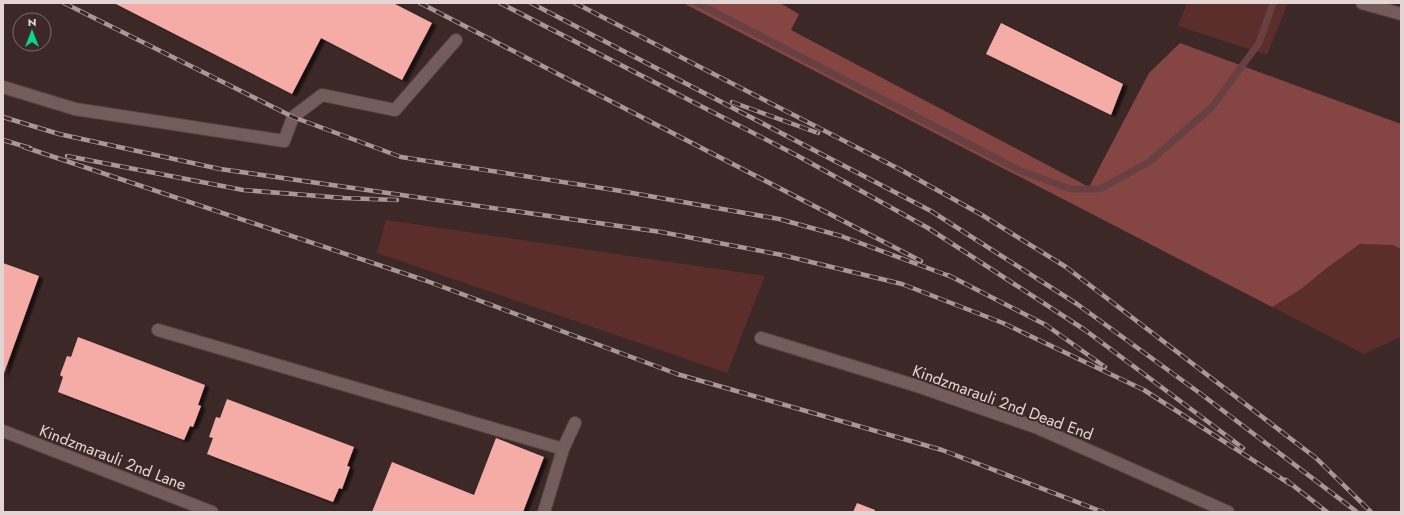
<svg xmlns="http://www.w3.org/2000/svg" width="1404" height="515" font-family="Jost,sans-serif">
	<defs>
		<filter id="shadow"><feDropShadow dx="4.5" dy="2.5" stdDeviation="1" flood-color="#0009"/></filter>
	</defs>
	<rect width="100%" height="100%" fill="#3c2827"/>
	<path fill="#5b2d2b" d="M1187,3H1288L1267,55L1178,26Z
		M386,220L765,276L727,373L377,253Z
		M1361,244L1393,245L1401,249V337L1364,354L1272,307C1303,288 1331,265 1361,244Z"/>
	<path fill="#854643" d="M683,3H780L799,14L791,30L1089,187L1149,73L1180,43L1401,124V249L1393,245L1360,244L1327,268L1301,289L1272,307Z"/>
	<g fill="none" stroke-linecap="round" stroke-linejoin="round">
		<path stroke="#694042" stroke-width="7" d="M697,3L1021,171L1071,189H1100L1149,162L1212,107L1259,43L1273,3"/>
	</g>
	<path fill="#f5aca7" filter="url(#shadow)" d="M114,3H393L432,23L402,80L321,38L292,94Z
		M1001,23L1123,84L1111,115L986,54Z
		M3,263L39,276L3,376Z
		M78,337L205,385L198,405L201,406L193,427L190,426L184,440L58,392L63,377L60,375L67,356L71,357Z
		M227,399L354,447L347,466L350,467L342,489L339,488L333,502L207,454L213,438L209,437L216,417L220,418Z
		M496,438L544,457L523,512H372L392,462L474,495Z
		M857,503L875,510V512H853Z"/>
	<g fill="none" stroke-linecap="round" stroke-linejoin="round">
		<g stroke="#554443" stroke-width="14">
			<path id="minor" d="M1362,3L1401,14
				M3,87L75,109L284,141L293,117L322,95L395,110L456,40
				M158,330L563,449
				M761,338L917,386L1038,428L1228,512
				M3,431L212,512
				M544,512L563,449L575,423"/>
		</g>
		<use href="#minor" stroke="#735c5a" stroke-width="12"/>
		<g stroke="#a79897" stroke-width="4.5">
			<path id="rail" d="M64,3L293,117L401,157L621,191L779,219L841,236L952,277
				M420,3L921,261
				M500,3L798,156L928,228L1085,330L1243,448
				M531,3L931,211L1077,304L1201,394L1357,512
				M575,3L901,170L982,215L1066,267L1316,458L1371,512
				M732,102L818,133
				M3,117L59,134L220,169L661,232L782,255L902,284L1003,323L1144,390L1290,484
				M3,140L30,148
				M24,147L424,280L677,374L942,450L1103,512
				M67,156L243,190L344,198L397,200
				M948,275L1046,325L1105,367
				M1286,480L1327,512"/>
		</g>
		<use href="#rail" stroke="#3c2827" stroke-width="3" stroke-dasharray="9" stroke-linecap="butt"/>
	</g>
	<g text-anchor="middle" stroke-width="4" stroke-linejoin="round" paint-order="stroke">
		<g font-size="16" fill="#e2d5d4" stroke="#3c2827">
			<text transform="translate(1003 402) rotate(20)" y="6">Kindzmarauli 2nd Dead End</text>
			<text transform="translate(113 457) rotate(21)" y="6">Kindzmarauli 2nd Lane</text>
		</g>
	</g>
	<rect width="1404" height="515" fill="none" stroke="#e2d5d4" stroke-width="8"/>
	<g transform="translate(32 32)"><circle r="19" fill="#3c2827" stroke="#7e6d6c"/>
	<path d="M0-3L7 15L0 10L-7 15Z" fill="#07d98b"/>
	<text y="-6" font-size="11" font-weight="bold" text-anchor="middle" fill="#e2d5d4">N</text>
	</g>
</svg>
